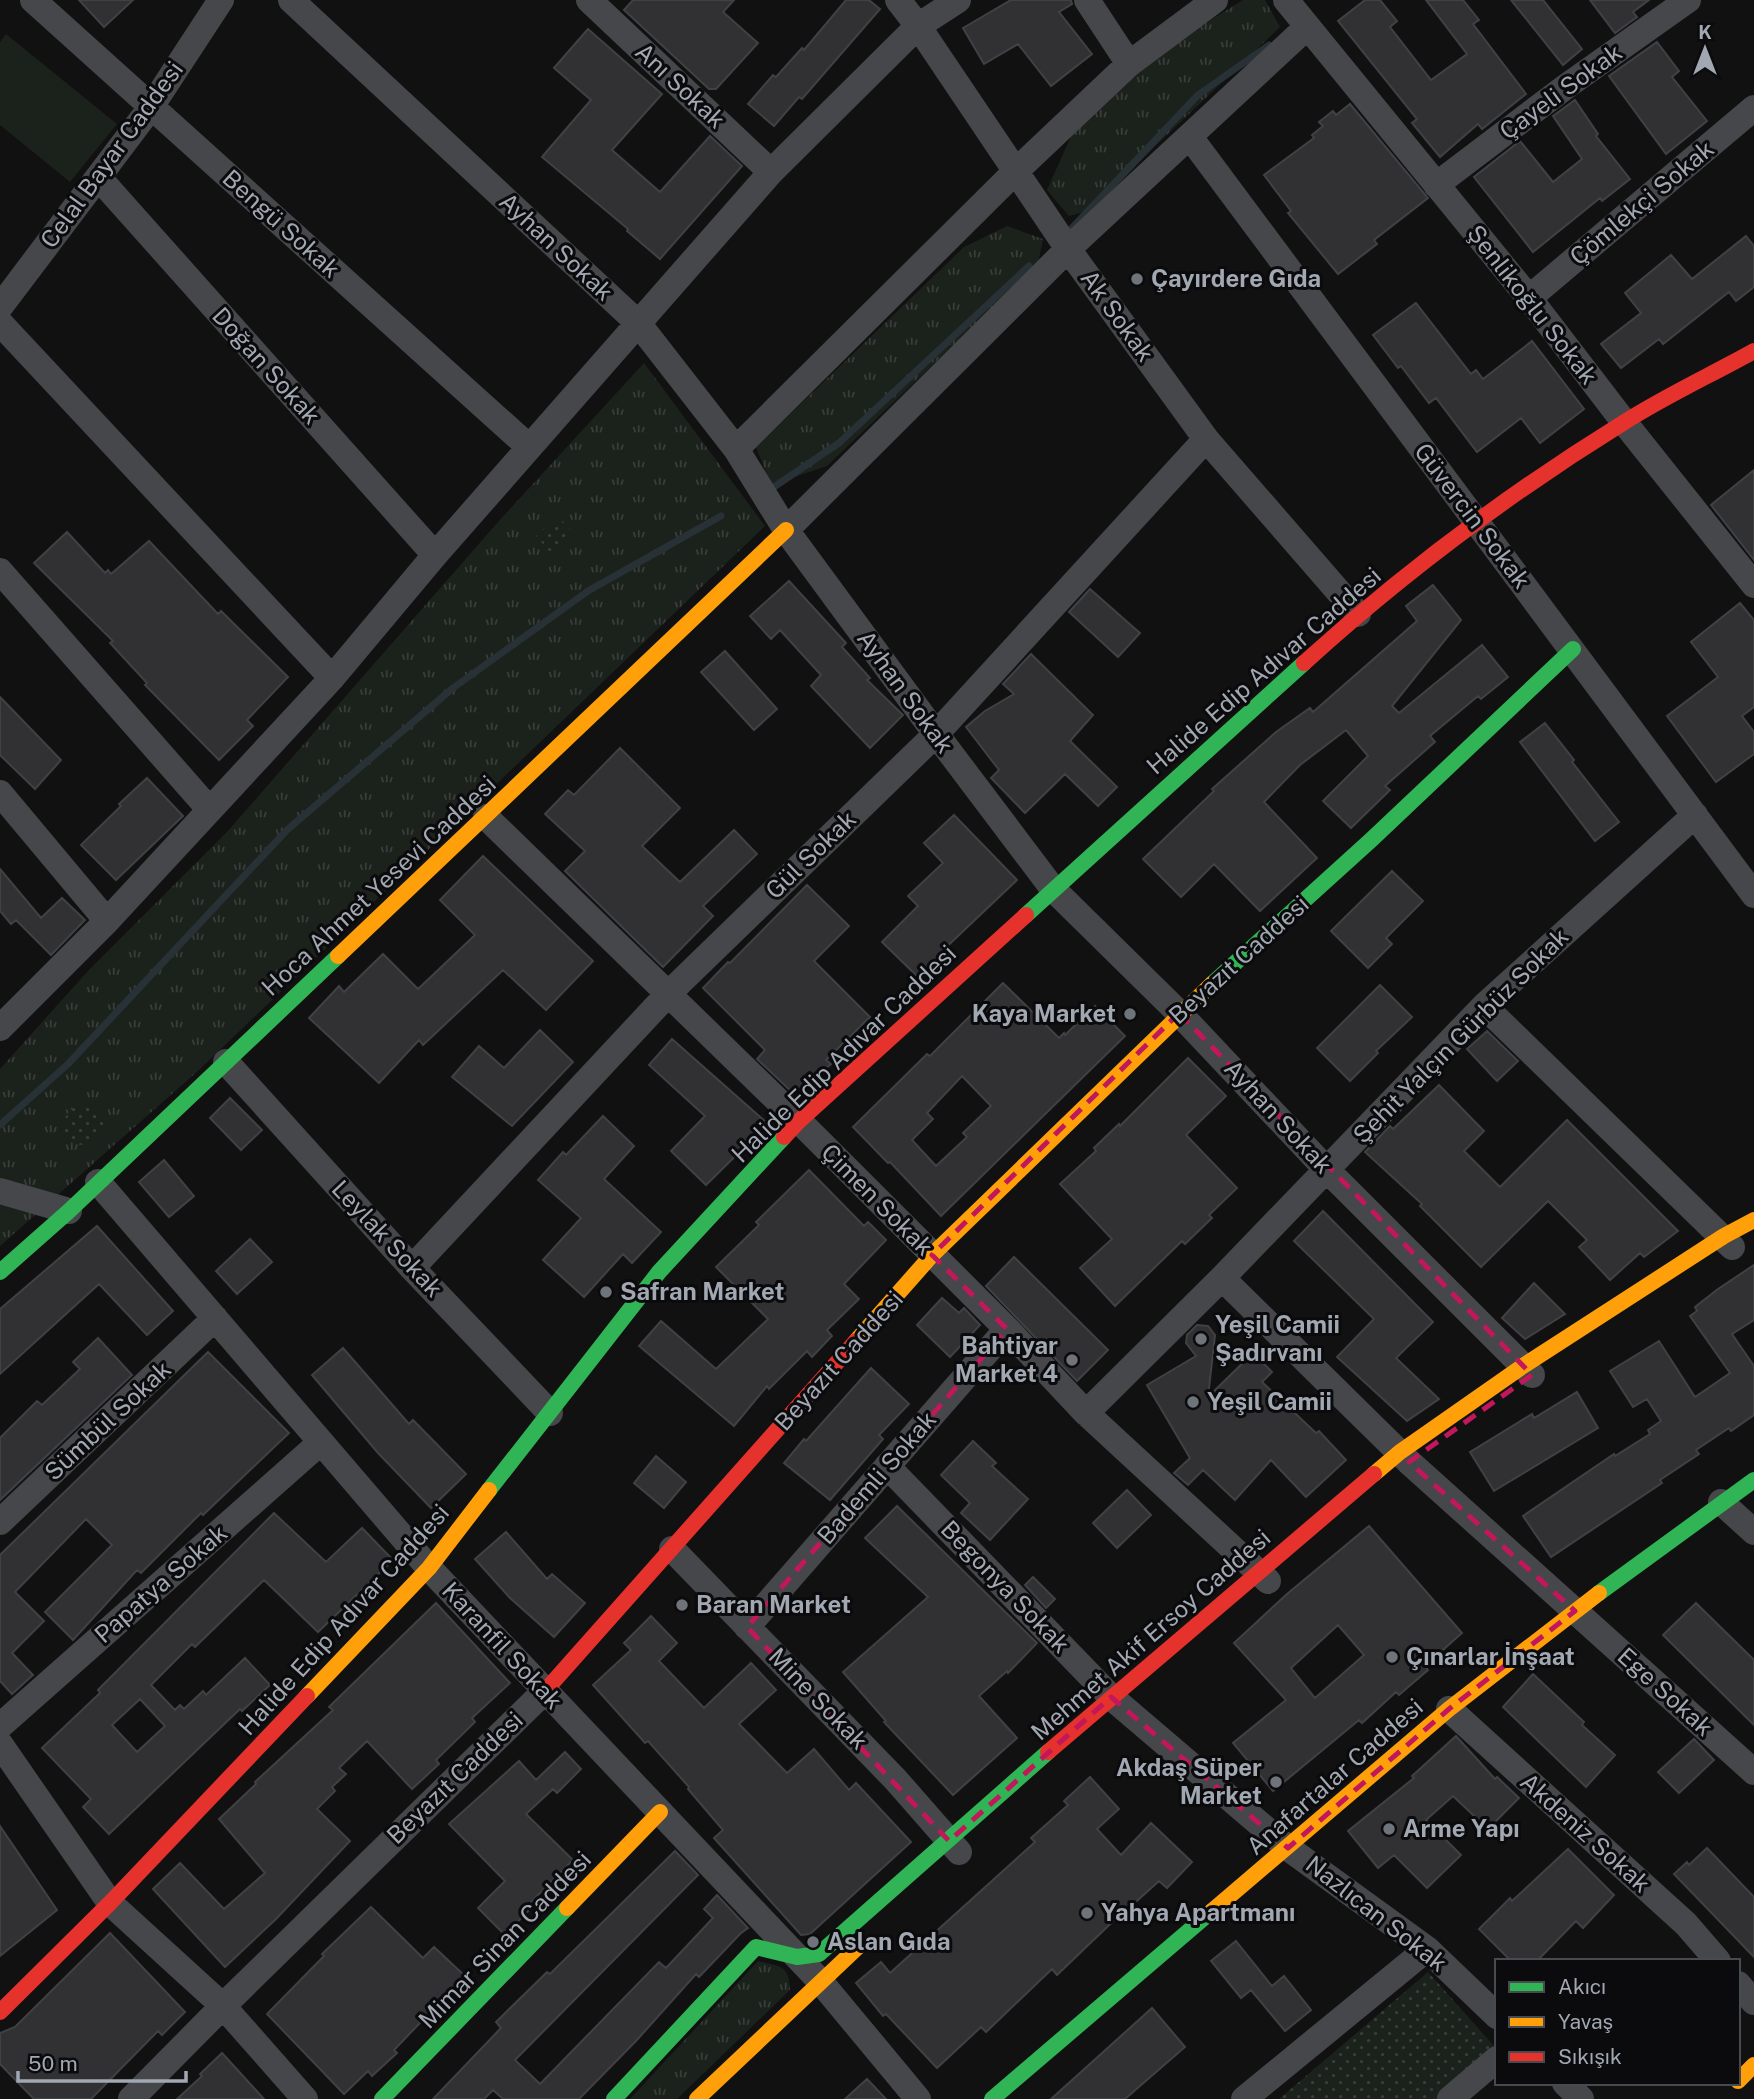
<svg xmlns="http://www.w3.org/2000/svg" width="1754" height="2099" font-family="'Public Sans',sans-serif">
	<defs>
		<pattern id="grass-tufts" width="24" height="20" patternUnits="userSpaceOnUse" patternTransform="scale(1.75)"><rect width="24" height="20" fill="#1b211b"/><path d="M3 7l-1-3M5 7V3M7 7l1-3M15 17l-1-3M17 17v-4M19 17l1-3" fill="none" stroke="#393e3a"/></pattern>
		<pattern id="park-dots" width="8" height="8" patternUnits="userSpaceOnUse" patternTransform="scale(1.75)"><rect width="8" height="8" fill="#1b211b"/><path d="M2 2h.1M6 6h.1" fill="none" stroke="#393e3a" stroke-width="1.8" stroke-linecap="round"/></pattern>
	</defs>
	<rect width="100%" height="100%" fill="#111"/>
	<path fill="url(#grass-tufts)" d="M1243,0H1265L1280,27L1087,211L1069,216L1047,190L1072,134L1146,60Z
		M1007,226L1043,239L1038,264L827,466L771,485L756,447L964,247Z
		M644,363L765,526L199,1070L0,1246V1069L87,972L227,832L498,522Z
		M758,1961C780,1967 789,1964 790,1990L677,2099H630Z"/>
	<path fill="url(#park-dots)" d="M558,516L574,534L552,554L536,536Z
		M64 1125a20 20 0 1 1 40 0a20 20 0 1 1-40 0Z
		M1428,1972L1496,2048L1441,2099H1279Z"/>
	<path fill="#1b211b" d="M6,34L117,124L70,182L0,125V42Z"/>
	<g fill="none" stroke-linecap="round" stroke-linejoin="round">
		<path stroke="#283136" stroke-width="7" d="M1072,228L1198,95L1269,45
			M768,491L839,443L1029,266
			M0,1125L68,1064L288,829L453,688L588,591L721,516"/>
	</g>
	<path fill="#313133" stroke="#404144" stroke-width="2" fill-rule="evenodd" d="M79,0H133L104,27Z
		M633,0H734L723,12L758,43L716,89H709L624,10Z
		M846,0H869L880,9L802,99L799,97L774,126L748,104L773,75L776,77L802,48L804,50Z
		M1011,0H1071L1072,4L1059,12L1092,54L1051,86L1018,44L984,64L963,28Z
		M1365,0H1380L1397,21L1390,27L1431,80L1467,54L1426,0H1463L1479,20L1473,24L1526,94L1482,129L1478,124L1440,157L1412,123L1417,119L1338,21Z
		M1511,0H1543L1582,49L1563,65Z
		M1590,0H1649L1633,12L1637,17L1615,33Z
		M588,29L662,94L612,150L660,192L710,136L742,166L660,259L627,231L628,229L542,157L591,100L554,68Z
		M1657,42L1679,71L1672,77L1707,121L1666,154L1609,76Z
		M1575,100L1598,134L1596,136L1630,179L1602,201L1600,198L1533,252L1474,177L1520,141L1553,182L1582,159L1553,116Z
		M1350,104L1428,198L1374,240L1377,244L1338,274L1288,213L1291,211L1264,175L1314,138L1312,135L1323,126L1319,122L1333,111L1336,115Z
		M1746,236L1754,246V287L1736,301L1729,292L1663,344L1659,339L1621,368L1601,344L1641,313L1625,293L1671,255L1692,279Z
		M1416,303L1471,374L1476,370L1483,379L1532,341L1584,409L1540,443L1521,418L1477,452L1436,398L1429,403L1401,366L1398,368L1373,335Z
		M1754,470V560L1711,505Z
		M67,532L105,573L108,570L111,574L149,541L218,614L221,611L288,677L247,720L253,726L219,760L145,685L147,683L110,643L113,641L34,563Z
		M789,581L846,643L842,647L870,678L867,680L903,715L870,748L811,686L821,675L780,630L771,639L750,616Z
		M1433,585L1461,620L1392,706L1399,713L1482,645L1508,677L1481,699L1478,696L1430,736L1435,742L1385,786L1390,790L1351,828L1323,801L1368,756L1346,730L1300,765L1264,802L1317,858L1260,911L1214,864L1181,897L1143,859L1214,791L1212,789L1276,732L1310,708L1313,712L1417,621L1406,606Z
		M1090,589L1140,633L1118,657L1069,612Z
		M1740,603L1754,620V707L1742,716L1754,732V754L1716,782L1667,716L1718,677L1691,642Z
		M725,651L777,709L754,730L701,672Z
		M1031,654L1093,715L1070,741L1117,787L1098,806L1065,774L1025,813L991,778L999,770L966,727L985,711L1014,694L1003,684Z
		M0,697L61,760L35,789L0,755Z
		M1545,723L1574,760L1572,762L1619,822L1595,841L1520,742Z
		M620,748L680,808L642,846L680,882L734,830L757,854L703,906L713,916L663,967L565,871L585,851L545,814L568,790L574,795Z
		M147,778L183,816L116,880L81,845L121,806L119,804Z
		M954,815L1017,880L939,954L942,957L920,979L882,942L918,906L908,896L943,863L924,843Z
		M483,856L593,961L546,1010L503,970L423,1045L419,1040L379,1083L309,1018L339,986L344,992L383,954L418,989L475,935L440,900Z
		M0,869L41,918L62,898L85,920L51,955L16,920L11,924L0,911Z
		M1392,871L1423,901L1386,938L1392,944L1368,968L1331,931Z
		M807,885L849,926L814,961L870,1017L826,1060L831,1064L796,1096L757,1059L765,1050L703,988L728,962L730,963Z
		M1003,983L1059,1038L1064,1033L1065,1035L1095,1006L1125,1036L941,1216L890,1162L888,1163L853,1127L927,1054L930,1056ZM962,1076L991,1106L963,1133L967,1137L936,1166L912,1140L933,1119L927,1113Z
		M1380,985L1412,1017L1376,1051L1378,1053L1350,1081L1317,1048Z
		M540,1030L573,1062L512,1126L452,1077L479,1046L504,1068Z
		M1487,1031L1518,1061L1497,1081L1467,1049Z
		M672,1039L768,1124L706,1185L671,1151L705,1116L649,1065Z
		M1188,1058L1226,1096L1186,1135L1237,1188L1209,1215L1212,1218L1185,1244L1182,1241L1115,1306L1080,1268L1112,1239L1060,1184L1096,1151L1094,1148L1119,1124L1120,1126Z
		M1439,1085L1484,1131L1464,1151L1500,1187L1567,1120L1678,1231L1644,1257L1640,1253L1610,1280L1579,1247L1587,1240L1548,1201L1481,1267L1420,1206L1422,1204L1365,1152L1390,1126L1393,1129Z
		M230,1098L262,1130L241,1150L210,1118Z
		M603,1116L634,1146L604,1179L661,1232L632,1263L623,1254L584,1297L543,1260L581,1218L538,1180L563,1152L566,1155Z
		M164,1160L194,1196L169,1217L139,1182Z
		M809,1170L864,1226L868,1222L886,1240L844,1284L859,1299L827,1330L832,1336L812,1357L807,1351L769,1389L767,1386L734,1426L639,1346L661,1321L716,1369L768,1319L716,1267L759,1225L756,1222Z
		M1323,1211L1433,1322L1396,1358L1439,1399L1407,1421L1337,1357L1374,1319L1294,1241Z
		M97,1226L173,1311L147,1335L99,1284L0,1374V1309Z
		M250,1239L272,1262L237,1294L216,1271Z
		M1014,1257L1108,1350L1077,1381L986,1286Z
		M1754,1265V1320L1732,1334L1754,1366V1415L1731,1431L1729,1428L1696,1450L1699,1454L1660,1480L1662,1483L1551,1557L1523,1516L1614,1454L1615,1456L1650,1434L1648,1430L1661,1421L1647,1399L1633,1407L1610,1371L1659,1341L1695,1397L1730,1373L1690,1316L1697,1311L1695,1307L1718,1289Z
		M1534,1283L1565,1314L1525,1339L1502,1318Z
		M942,1298L959,1313L964,1308L980,1325L950,1357L917,1325Z
		M1197,1325L1208,1326L1215,1335L1208,1397L1253,1353L1272,1372L1262,1382L1316,1433L1319,1431L1346,1460L1306,1497L1271,1460L1235,1500L1203,1470L1188,1485L1174,1473L1190,1458L1147,1385L1196,1356L1186,1343L1187,1335Z
		M98,1338L132,1375L0,1500V1438L37,1401L42,1405L80,1369L73,1362Z
		M343,1348L409,1424L413,1420L466,1474L431,1508L378,1453L312,1375Z
		M208,1352L289,1433L203,1515L201,1513L141,1573L137,1570L73,1640L45,1612L112,1545L86,1519L15,1592L44,1621L12,1653L33,1675L12,1694L0,1681V1555Z
		M871,1368L909,1404L879,1435L883,1439L830,1500L784,1463L804,1439L806,1441Z
		M1577,1392L1598,1428L1494,1491L1470,1452L1532,1414L1534,1418Z
		M973,1441L996,1463L992,1466L1028,1499L990,1540L961,1513L970,1503L941,1475Z
		M656,1456L686,1482L664,1508L634,1483Z
		M1127,1490L1151,1515L1117,1548L1093,1523Z
		M897,1506L1037,1643L1008,1673L1007,1671L979,1696L1017,1738L953,1795L884,1722L886,1721L843,1672L928,1597L865,1538Z
		M274,1513L326,1562L362,1528L393,1560L318,1632L264,1580L195,1647L192,1644L151,1685L175,1710L180,1705L184,1709L203,1691L206,1695L245,1658L270,1685L242,1711L240,1709L109,1834L83,1807L91,1799L42,1748L100,1693L98,1690ZM140,1699L165,1726L137,1752L112,1725Z
		M1369,1526L1462,1633L1425,1666L1428,1670L1399,1695L1396,1692L1362,1723L1359,1720L1273,1791L1233,1743L1286,1700L1234,1643L1287,1594ZM1338,1625L1364,1655L1315,1698L1291,1668Z
		M506,1532L547,1579L552,1574L585,1603L554,1637L510,1598L475,1559Z
		M1033,1577L1055,1599L1046,1608L1025,1585Z
		M436,1603L510,1683L472,1718L475,1722L436,1760L439,1764L412,1789L367,1741L339,1768L346,1774L332,1787L335,1791L317,1809L350,1841L276,1919L225,1967L153,1889L180,1863L224,1909L265,1873L219,1819L256,1784L255,1782L333,1710L329,1707Z
		M1696,1603L1754,1660V1725L1663,1635Z
		M651,1616L677,1643L659,1661L704,1708L751,1663L776,1690L739,1724L787,1773L814,1749L849,1790L856,1783L911,1842L810,1934L801,1935L714,1838L723,1830L688,1789L689,1787L648,1741L645,1743L593,1685L631,1650L624,1643Z
		M1533,1674L1584,1722L1582,1725L1615,1755L1586,1787L1503,1707Z
		M1456,1736L1495,1779L1497,1777L1519,1798L1488,1829L1453,1796L1426,1820L1461,1855L1427,1888L1394,1855L1378,1868L1348,1831L1414,1778L1412,1776Z
		M1694,1739L1714,1760L1679,1793L1658,1772Z
		M565,1752L581,1769L557,1793L553,1789L526,1814L573,1860L528,1905L531,1908L505,1935L478,1908L505,1881L449,1824L519,1761L536,1780Z
		M1090,1777L1119,1809L1097,1829L1121,1855L1151,1823L1192,1862L1167,1888L1159,1881L1129,1908L1128,1907L1057,1975L1052,1969L986,2032L981,2027L937,2068L886,2014L883,2016L856,1983L881,1962L890,1973L1035,1842L1031,1838L1068,1805L1064,1801Z
		M0,1826L57,1910L0,1956Z
		M1707,1848L1754,1897V1957L1674,1874L1687,1862L1689,1865Z
		M1568,1849L1614,1895L1583,1928L1576,1921L1537,1961H1511L1479,1929L1510,1898L1512,1901Z
		M675,1851L698,1875L515,2060L540,2084L659,1962L666,1968L713,1918L704,1909L717,1895L748,1928L741,1933L699,1977L696,1974L636,2041L579,2099H503L493,2090L484,2099H433L501,2028L496,2022L547,1972L550,1974Z
		M371,1907L423,1958L434,1947L465,1976L394,2050L397,2053L372,2076L368,2071L344,2094L267,2014L324,1956L322,1954Z
		M110,1933L185,2012L162,2035L158,2031L91,2099H34L0,2064V2033L15,2027Z
		M1236,1941L1272,1986L1284,1976L1311,2010L1285,2031L1251,1990L1241,1998L1211,1961Z
		M1152,2008L1185,2047L1125,2099H1051Z
		M222,2053L264,2099H177L202,2076L200,2074Z
		M867,2079L886,2099H845Z"/>
	<g fill="none" stroke-linecap="round" stroke-linejoin="round">
		<path stroke="#45474a" stroke-width="26" d="M33,0L529,447
			M291,0L638,323L736,449L786,530L936,734L1053,889L1179,1013L1326,1169L1532,1375
			M589,0L771,172
			M898,0L918,26L1068,249L1206,439L1358,614
			M1087,0L1129,64
			M1286,0L1529,298L1624,422L1754,585
			M1190,137L1754,895
			M98,177L435,555
			M1436,185L1564,88L1688,0
			M1529,298L1754,108
			M0,307L151,107L221,0
			M0,323L332,678
			M736,449L1016,171L1129,64L1215,0
			M786,530L1068,249L1307,27
			M0,571L209,809
			M0,793L107,921
			M486,817L799,1121L1007,1329L1086,1413L1268,1581
			M1484,1006L1732,1247
			M0,1028L107,921L332,678L435,555L771,172L918,26L958,0
			M226,1062L412,1268L550,1413
			M98,1182L429,1568L820,1981L918,2099
			M0,1191L69,1211
			M412,1268L668,994L936,734L1206,439
			M1222,1278L1409,1462L1754,1772
			M1086,1413L1222,1278L1484,1006L1695,815
			M887,1466L1111,1697L1288,1848L1427,1949L1497,2016
			M1721,1502L1754,1532
			M0,1522L215,1318
			M672,1549L895,1779L959,1852
			M747,1627L1007,1329
			M1449,1709L1686,1924L1718,1961
			M0,1726L321,1442
			M0,1744L110,1903L223,2006L305,2099
			M1738,1984L1754,2002
			M1565,2083L1581,2099
			M131,2099L223,2006L545,1691
			M1244,2099L1427,1949
			M1450,2099L1497,2059"/>
		<path stroke="#30b455" stroke-width="16" d="M1026,915L1304,663
			M1212,984L1371,840L1573,649
			M0,1272L69,1211L338,956
			M489,1490L659,1272L784,1137
			M1599,1593L1754,1480
			M382,2099L567,1908
			M614,2099L756,1947L797,1957L819,1954L1048,1752
			M992,2099L1212,1911"/>
		<path stroke="#ff9f0a" stroke-width="16" d="M338,956L786,530
			M856,1341L932,1255L1212,984
			M1374,1474L1400,1452L1523,1366L1724,1236L1754,1220
			M307,1696L429,1568L489,1490
			M567,1908L660,1812
			M1212,1911L1449,1709L1599,1593
			M1738,2081L1754,2065
			M697,2099L860,1945"/>
		<path stroke="#e5322d" stroke-width="16" d="M1304,663C1403,573 1510,493 1623,423C1665,396 1711,375 1754,351
			M784,1137L799,1121L1026,915
			M545,1691L856,1341
			M1048,1752L1374,1474
			M0,2012L110,1903L307,1696"/>
	</g>
	<path fill="none" stroke="#c2185b" stroke-width="5" stroke-dasharray="14 9" stroke-linejoin="round" d="M1179,1013L1532,1375L1409,1462L1575,1611L1449,1709L1288,1848L1111,1697L949,1841L747,1627L1007,1329L932,1255Z"/>
	<g fill="#6f737a" stroke="#0b0b0d" stroke-width="2.5">
		<circle cx="1137" cy="279" r="7"/>
		<circle cx="1130" cy="1014" r="7"/>
		<circle cx="606" cy="1292" r="7"/>
		<circle cx="1201" cy="1339" r="7"/>
		<circle cx="1072" cy="1360" r="7"/>
		<circle cx="1193" cy="1402" r="7"/>
		<circle cx="682" cy="1605" r="7"/>
		<circle cx="1392" cy="1657" r="7"/>
		<circle cx="1276" cy="1782" r="7"/>
		<circle cx="1389" cy="1829" r="7"/>
		<circle cx="1087" cy="1913" r="7"/>
		<circle cx="813" cy="1942" r="7"/>
	</g>
	<g text-anchor="middle" stroke-width="6" stroke-linejoin="round" paint-order="stroke">
		<g font-size="24" fill="#a1a8b2" stroke="#0b0b0d">
			<text transform="translate(680 86) rotate(43)" y="8">Anı Sokak</text>
			<text transform="translate(1561 92) rotate(-36)" y="8">Çayeli Sokak</text>
			<text transform="translate(112 155) rotate(-54)" y="8">Celal Bayar Caddesi</text>
			<text transform="translate(1642 203) rotate(-40)" y="8">Çömlekçi Sokak</text>
			<text transform="translate(281 224) rotate(42)" y="8">Bengü Sokak</text>
			<text transform="translate(556 247) rotate(43)" y="8">Ayhan Sokak</text>
			<text transform="translate(1532 305) rotate(52)" y="8">Şenlikoğlu Sokak</text>
			<text transform="translate(1117 316) rotate(54)" y="8">Ak Sokak</text>
			<text transform="translate(266 366) rotate(48)" y="8">Doğan Sokak</text>
			<text transform="translate(1472 516) rotate(53)" y="8">Güvercin Sokak</text>
			<text transform="translate(1264 671) rotate(-41)" y="8">Halide Edip Adıvar Caddesi</text>
			<text transform="translate(905 692) rotate(54)" y="8">Ayhan Sokak</text>
			<text transform="translate(811 855) rotate(-44)" y="8">Gül Sokak</text>
			<text transform="translate(379 886) rotate(-43)" y="8">Hoca Ahmet Yesevi Caddesi</text>
			<text transform="translate(1239 960) rotate(-42)" y="8">Beyazıt Caddesi</text>
			<text transform="translate(1461 1036) rotate(-45)" y="8">Şehit Yalçın Gürbüz Sokak</text>
			<text transform="translate(844 1054) rotate(-44)" y="8">Halide Edip Adıvar Caddesi</text>
			<text transform="translate(1278 1117) rotate(47)" y="8">Ayhan Sokak</text>
			<text transform="translate(877 1200) rotate(45)" y="8">Çimen Sokak</text>
			<text transform="translate(387 1239) rotate(47)" y="8">Leylak Sokak</text>
			<text transform="translate(839 1361) rotate(-48)" y="8">Beyazıt Caddesi</text>
			<text transform="translate(108 1421) rotate(-43)" y="8">Sümbül Sokak</text>
			<text transform="translate(877 1478) rotate(-49)" y="8">Bademli Sokak</text>
			<text transform="translate(161 1584) rotate(-41)" y="8">Papatya Sokak</text>
			<text transform="translate(1005 1587) rotate(46)" y="8">Begonya Sokak</text>
			<text transform="translate(344 1620) rotate(-48)" y="8">Halide Edip Adıvar Caddesi</text>
			<text transform="translate(1151 1635) rotate(-41)" y="8">Mehmet Akif Ersoy Caddesi</text>
			<text transform="translate(502 1646) rotate(47)" y="8">Karanfil Sokak</text>
			<text transform="translate(1665 1692) rotate(42)" y="8">Ege Sokak</text>
			<text transform="translate(818 1699) rotate(46)" y="8">Mine Sokak</text>
			<text transform="translate(1335 1777) rotate(-41)" y="8">Anafartalar Caddesi</text>
			<text transform="translate(455 1778) rotate(-44)" y="8">Beyazıt Caddesi</text>
			<text transform="translate(1585 1833) rotate(42)" y="8">Akdeniz Sokak</text>
			<text transform="translate(1376 1914) rotate(38)" y="8">Nazlıcan Sokak</text>
			<text transform="translate(505 1940) rotate(-46)" y="8">Mimar Sinan Caddesi</text>
		</g>
		<g font-size="24" font-weight="bold" fill="#a1a8b2" stroke="#0b0b0d" text-anchor="start">
			<text x="1151" y="287">Çayırdere Gıda</text>
			<text x="1116" y="1022" text-anchor="end">Kaya Market</text>
			<text x="620" y="1300">Safran Market</text>
			<text x="1215" y="1333">Yeşil Camii<tspan x="1215" dy="28">Şadırvanı</tspan></text>
			<text x="1058" y="1354" text-anchor="end">Bahtiyar<tspan x="1058" dy="28">Market 4</tspan></text>
			<text x="1207" y="1410">Yeşil Camii</text>
			<text x="696" y="1613">Baran Market</text>
			<text x="1406" y="1665">Çınarlar İnşaat</text>
			<text x="1262" y="1776" text-anchor="end">Akdaş Süper<tspan x="1262" dy="28">Market</tspan></text>
			<text x="1403" y="1837">Arme Yapı</text>
			<text x="1101" y="1921">Yahya Apartmanı</text>
			<text x="827" y="1950">Aslan Gıda</text>
		</g>
	</g>
	<rect x="1495" y="1959" width="245" height="126" fill="#0b0b0d" stroke="#474a4f" stroke-width="2"/>
	<rect x="1509" y="1982" width="35" height="10" fill="#30b455" stroke="#474a4f" stroke-width="2"/>
	<text x="1558" y="1994" font-size="21" fill="#a1a8b2">Akıcı</text>
	<rect x="1509" y="2017" width="35" height="10" fill="#ff9f0a" stroke="#474a4f" stroke-width="2"/>
	<text x="1558" y="2029" font-size="21" fill="#a1a8b2">Yavaş</text>
	<rect x="1509" y="2052" width="35" height="10" fill="#e5322d" stroke="#474a4f" stroke-width="2"/>
	<text x="1558" y="2064" font-size="21" fill="#a1a8b2">Sıkışık</text>
	<g transform="translate(1705 49)" stroke="#0b0b0d" stroke-width="5" paint-order="stroke">
	<path d="M0-5L12 26L0 18L-12 26Z" fill="#a1a8b2"/>
	<text y="-10" font-size="19" font-weight="bold" text-anchor="middle" fill="#a1a8b2">K</text>
	</g>
	<path d="M18 2071v10h168v-10" fill="none" stroke="#a1a8b2" stroke-width="3.5"/>
	<text x="28" y="2071" font-size="21" fill="#a1a8b2" stroke="#0b0b0d" stroke-width="5" paint-order="stroke">50 m</text>
</svg>
